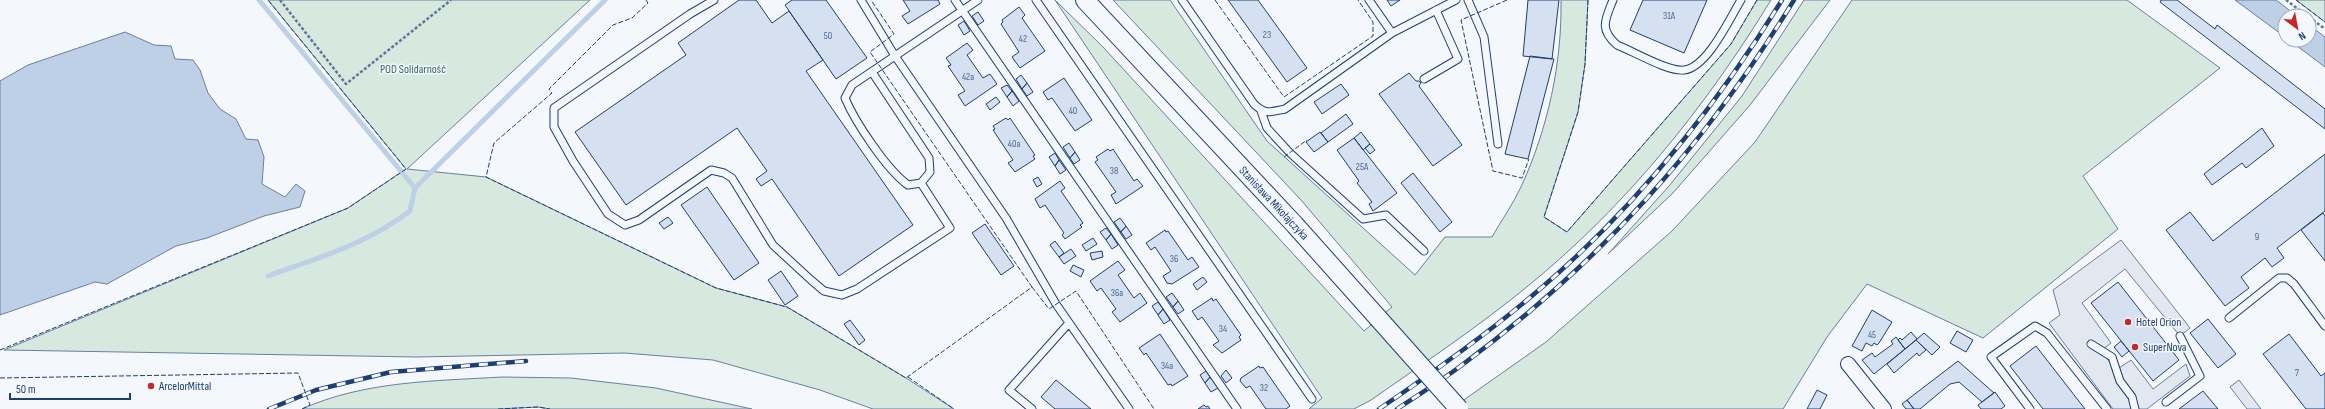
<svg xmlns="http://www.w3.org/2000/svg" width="2325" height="409" font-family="'Sofia Sans Condensed',sans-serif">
	<rect width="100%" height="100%" fill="#f4f7fb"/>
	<path fill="#d7e8df" stroke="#687fa3" d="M268,0H590L407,169L486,177L716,288L787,307L906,378L954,409H873L820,390L713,360L624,353L417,357L4,350L348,208L406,169Z
		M1055,0L1103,47L1364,331L1392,307L1301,200L1113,0H1170L1267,141L1415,275L1445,237H1492C1501,221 1513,204 1521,187C1548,128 1562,64 1561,0H1588L1585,64L1578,112L1544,217L1567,232L1731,44L1757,0H1771C1705,108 1626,206 1528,286C1478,327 1424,363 1371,400L1354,409H1309L1322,398Z
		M1804,0H1830L1750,105L1672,194L1608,254L1669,186L1742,96Z
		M1852,0H2127L2220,68L2083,176L2118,229L1983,338L1867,284L1827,337L1783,409H1451L1546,342L1672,231L1755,142Z
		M2296,0H2325V22Z
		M502,377L571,378L656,388L752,409H550L538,407L498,409H302C364,381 435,381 502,377Z"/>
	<path fill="#e3e8f0" stroke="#687fa3" d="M2121,240L2190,328L2180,336L2125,269L2082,303L2111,343L2101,351L2116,370L2131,360L2153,389L2186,364L2190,376L2147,409H2113L2049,323L2060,315L2053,290Z
		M2239,380L2261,409H2247L2230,387Z"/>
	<path fill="#bed0e5" stroke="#687fa3" d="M2235,0H2276L2297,16H2285V37Z
		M2309,25L2325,37V67L2289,40H2309Z
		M125,32L154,45L171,46L175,59L193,60L200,70L208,93L220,109L236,119L246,139L258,140L264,157L262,184L285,197L296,184L305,191L300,207L264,216L207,238L176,246L107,284L95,282L0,315V81L28,65Z"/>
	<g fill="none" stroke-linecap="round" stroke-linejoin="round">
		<path stroke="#bed0e5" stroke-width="5" d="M259,0L415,188
			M268,276C320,257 365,245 410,211L415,188L605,0"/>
	</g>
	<path fill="#d5e0f0" stroke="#1d3f73" d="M739,0H756L772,23L789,11L823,60L806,71L913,225L839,276L772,179L761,186L756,179L767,171L737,128L626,205L575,132L686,55L678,43Z
		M792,0H826L867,58L836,79L785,5Z
		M903,0H938L940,4L908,24L902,16L910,11Z
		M1228,0H1258L1307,68L1287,82Z
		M1387,0H1400L1391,6Z
		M1528,0H1559L1552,59L1523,56Z
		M1643,0H1707L1684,53L1630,30Z
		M2161,0H2177L2215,29L2217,25L2325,109V129L2160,2Z
		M1019,7L1025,15L1022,18L1045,51L1020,68L1012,57L1019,52L1001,24L1003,22L1002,20Z
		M978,12L984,21L978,25L972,16Z
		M964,21L970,31L964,35L958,25Z
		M967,43L973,50L967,55L983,78L990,74L997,84L965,106L958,95L965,91L948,66L951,65L946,58Z
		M1530,56L1554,59L1528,159L1505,154Z
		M1409,73L1416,81H1419L1421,83L1419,86L1462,145L1433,166L1379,94Z
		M1021,75L1027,83L1022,89L1016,79Z
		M1064,78L1092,120L1075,131L1052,98L1048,100L1043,92Z
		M1027,83L1033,92L1027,96L1022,89Z
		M1341,84L1349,95L1322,114L1314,102Z
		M1007,85L1012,91L1007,97L1001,88Z
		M1012,91L1019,101L1013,106L1007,97Z
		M996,97L1000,102L990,110L986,104Z
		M1346,114L1353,124L1328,142L1321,133Z
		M1006,118L1008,120L1010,118L1035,155L1033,156L1035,159L1015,172L1008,163L1013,160L993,130L995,129L993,126Z
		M2262,128L2274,146L2246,168L2242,163L2212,185L2204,174Z
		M1320,132L1328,142L1314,152L1306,142Z
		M1361,132L1370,144L1363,150L1354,138Z
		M1354,138L1397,193L1373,211L1369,204L1372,202L1357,183L1359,181L1337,150Z
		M1069,143L1075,152L1070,158L1063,147Z
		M1370,144L1375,150L1370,154L1365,148Z
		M1108,149L1110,151L1113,149L1134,181L1137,179L1143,186L1116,204L1111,195L1116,192L1095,162L1098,160L1096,157Z
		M1075,152L1080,160L1074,164L1070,158Z
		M1055,153L1059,160L1055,166L1049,157Z
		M2325,154V211L2277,248L2284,258L2272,267L2265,258L2241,277L2249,288L2225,306L2166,230L2190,212L2213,241Z
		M1059,160L1066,170L1060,174L1055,166Z
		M1413,173L1452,222L1440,232L1401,183Z
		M1038,177L1042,184L1037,187L1033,180Z
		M1060,181L1065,188L1061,191L1083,223L1080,225L1082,227L1065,239L1062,235L1064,233L1045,205L1040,208L1035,199Z
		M707,187L759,263L734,280L681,205Z
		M2323,213L2325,216V261L2301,230Z
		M668,217L673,223L664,229L659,223Z
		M1120,218L1126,226L1121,232L1114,222Z
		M985,224L1014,266L1001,275L972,233Z
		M1126,226L1132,235L1126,239L1121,232Z
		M1106,228L1111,234L1106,240L1100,232Z
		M1165,230L1166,232L1168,231L1188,260L1192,257L1199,267L1172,284L1167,283L1163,276L1171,271L1155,247L1151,250L1146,243Z
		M1111,234L1118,245L1112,249L1106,240Z
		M1093,238L1097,244L1086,251L1082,245Z
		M1055,241L1064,253L1059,257L1050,245Z
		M1071,249L1076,256L1064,264L1059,257Z
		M1102,251L1103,257L1092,260L1090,253Z
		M1118,261L1125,270L1118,275L1134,298L1140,293L1147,303L1120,322L1112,312L1116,309L1101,288L1097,291L1090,281Z
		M1073,265L1084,270L1081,277L1070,271Z
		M781,271L798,296L785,305L768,280Z
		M1203,277L1207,282L1197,290L1193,284Z
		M2118,282L2179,360L2153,381L2091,303Z
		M1172,293L1178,301L1173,307L1166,297Z
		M1212,298L1213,301L1216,299L1241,335L1239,337L1241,340L1222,353L1213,345L1219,341L1202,317L1198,320L1192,311Z
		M1178,301L1184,310L1178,314L1173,307Z
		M1158,302L1163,309L1158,315L1152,306Z
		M1163,309L1170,320L1164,324L1158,315Z
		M1872,310L1892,322L1879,343L1877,345L1874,343L1872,346L1866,343L1862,351L1852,346Z
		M2208,319L2236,354L2218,368L2190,333Z
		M850,320L865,340L859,345L844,324Z
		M1957,331L1973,340L1966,352L1950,343Z
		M1911,332L1917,339L1905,349L1898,340L1900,338L1902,340Z
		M1924,333L1940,347L1932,355L1916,340Z
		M1160,334L1188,376L1172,386L1171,384L1168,385L1146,353L1144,355L1139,348Z
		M2289,334L2321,376L2325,373V409H2306L2263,354Z
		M1896,337L1905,349L1874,374L1862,360L1872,353L1875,357L1893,344L1891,341Z
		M1916,340L1926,350L1919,356L1917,353L1894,373L1887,364Z
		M2121,341L2129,351L2122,357L2114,347Z
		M2036,346L2085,409H2043L2010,366Z
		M1958,361L1994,393L1982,402L1959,382L1950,384L1920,409H1914L1907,400Z
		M1259,366L1260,368L1263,367L1290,406L1286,409H1266L1250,386L1246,388L1240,381L1241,378Z
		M1226,370L1232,378L1226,383L1221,376Z
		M1206,371L1210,377L1205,383L1200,375Z
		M1210,377L1218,388L1211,392L1205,383Z
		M1056,380L1091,409H1055L1041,397Z
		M1817,390L1827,395L1820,409H1807Z
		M2203,391L2218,409H2179Z
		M1995,392L2005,406L2001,409H1981L1978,405Z
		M1907,400L1914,409H1906L1902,404Z
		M1204,405L1206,407L1208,406L1210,409H1198Z"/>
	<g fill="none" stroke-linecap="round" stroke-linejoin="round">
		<g stroke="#1d3f73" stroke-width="9">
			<path id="service" d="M714,0L690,14L554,108V127L573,161L608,214L625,225L639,220L711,170L724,173L732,178L773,245L811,280L824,291L842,295L857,289L950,228L921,183
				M861,0L895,56L1006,218L1056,304L1129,409
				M955,0L1237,409
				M1036,0L1312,399
				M1182,0L1254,104C1265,115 1271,112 1285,109L1392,33L1456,0
				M1369,0L1392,33
				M1468,0L1484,37L1498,144
				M1613,0C1605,20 1599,29 1617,45C1633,51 1668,72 1684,70C1707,68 1730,18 1741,0
				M872,72L929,158L930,172L921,183L908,185C887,170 855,122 845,98L852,85L978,0
				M1424,79L1458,59L1436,10
				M1261,111L1267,128L1290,153L1363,219L1386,215L1424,251
				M2229,318L2279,278H2287L2294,284L2325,326
				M2091,344L2112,357L2120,381L2132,397L2135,409
				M2166,402L2200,376L2180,336
				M1032,409L1009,390L1069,323
				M2030,409L1991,357L2035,326L2047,333L2107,409"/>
		</g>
		<g stroke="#1d3f73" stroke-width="16">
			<path id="minor" d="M1848,364L1884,409"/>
		</g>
		<g stroke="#1d3f73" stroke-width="20">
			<path id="tertiary" d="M1085,0L1295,225L1378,318"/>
		</g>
		<path stroke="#5e769c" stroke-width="2.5" stroke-dasharray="3 2" stroke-linecap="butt" d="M280,0L346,84L451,0
			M2286,0L2307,16
			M2309,17L2325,29"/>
		<use href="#service" stroke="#f4f7fb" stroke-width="7"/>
		<use href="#minor" stroke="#f4f7fb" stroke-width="14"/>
		<use href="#tertiary" stroke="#f4f7fb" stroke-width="18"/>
		<g stroke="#1d3f73" stroke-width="4.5">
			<path id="rail" d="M269,409L316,390L391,372L526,361
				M1379,409C1435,371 1489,333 1540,289C1636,207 1715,108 1782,0
				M1397,409C1418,395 1441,381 1462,365C1601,262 1704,147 1794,0"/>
		</g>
		<use href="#rail" stroke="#f4f7fb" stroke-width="3" stroke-dasharray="9" stroke-linecap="butt"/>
		<g stroke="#1d3f73" stroke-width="20" stroke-linecap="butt">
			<path id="tertiary-bridge" d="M1378,318L1459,409"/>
		</g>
		<use href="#tertiary-bridge" stroke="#f4f7fb" stroke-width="18"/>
		<path stroke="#1d3f73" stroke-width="1" stroke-dasharray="5 2" stroke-linecap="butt" d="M646,0L648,3L632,18L613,25L549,89L552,93L494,143L486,177L716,288L787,307L906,378L1032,287L870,52L894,34L871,0
			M1215,0L1284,97L1373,36V22L1358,0
			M1507,0L1461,20L1493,171L1522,178L1529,159
			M1588,0L1585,64L1578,112L1544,217L1567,232L1731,44L1757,0
			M2296,0L2325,22
			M1284,157L1307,140
			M1032,287L1049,309L1076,291L1154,409
			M0,350L348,208L406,169L268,0
			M908,377L954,409
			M0,378L298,373L310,405L302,409
			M498,409L538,407L550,409"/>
	</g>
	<g fill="#c62828" stroke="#f4f7fb" stroke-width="1.5">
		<circle cx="2128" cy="322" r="4"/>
		<circle cx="2135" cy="347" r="4"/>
		<circle cx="151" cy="386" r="4"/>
	</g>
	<g text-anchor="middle" stroke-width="3" stroke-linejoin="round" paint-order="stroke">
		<g font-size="10" fill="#4b6792">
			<text x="1669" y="19">31A</text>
			<text x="1267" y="38">23</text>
			<text x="828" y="39">50</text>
			<text x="1023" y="42">42</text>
			<text x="968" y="80">42a</text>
			<text x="1073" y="114">40</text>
			<text x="1014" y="147">40a</text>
			<text x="1362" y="170">25A</text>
			<text x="1114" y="174">38</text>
			<text x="2257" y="240">9</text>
			<text x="1174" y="262">36</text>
			<text x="1117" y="296">36a</text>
			<text x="1223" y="332">34</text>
			<text x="1872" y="338">45</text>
			<text x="1167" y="369">34a</text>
			<text x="2297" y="376">7</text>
			<text x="1264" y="391">32</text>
		</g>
		<g font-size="12" fill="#2c6c60" stroke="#f4f7fb">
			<text x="413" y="73">POD Solidarność</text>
		</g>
		<g font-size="12" fill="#1d3f73" stroke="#f4f7fb">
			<text transform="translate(1274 203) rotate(47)" y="4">Stanisława Mikołajczyka</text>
		</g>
		<g font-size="12" fill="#1d3f73" stroke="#f4f7fb" text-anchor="start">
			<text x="2136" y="326">Hotel Orion</text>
			<text x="2143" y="351">SuperNova</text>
			<text x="159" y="390">ArcelorMittal</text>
		</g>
	</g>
	<g transform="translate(2297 28) rotate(148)"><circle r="19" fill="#f4f7fb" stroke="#9eadc5"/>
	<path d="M0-3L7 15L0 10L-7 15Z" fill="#c62828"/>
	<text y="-6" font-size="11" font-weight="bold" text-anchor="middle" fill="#1d3f73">N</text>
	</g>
	<path d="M10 393v6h120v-6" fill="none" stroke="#1d3f73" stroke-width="2"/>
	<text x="16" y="393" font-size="12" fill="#1d3f73" stroke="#f4f7fb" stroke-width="3" paint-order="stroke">50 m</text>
</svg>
